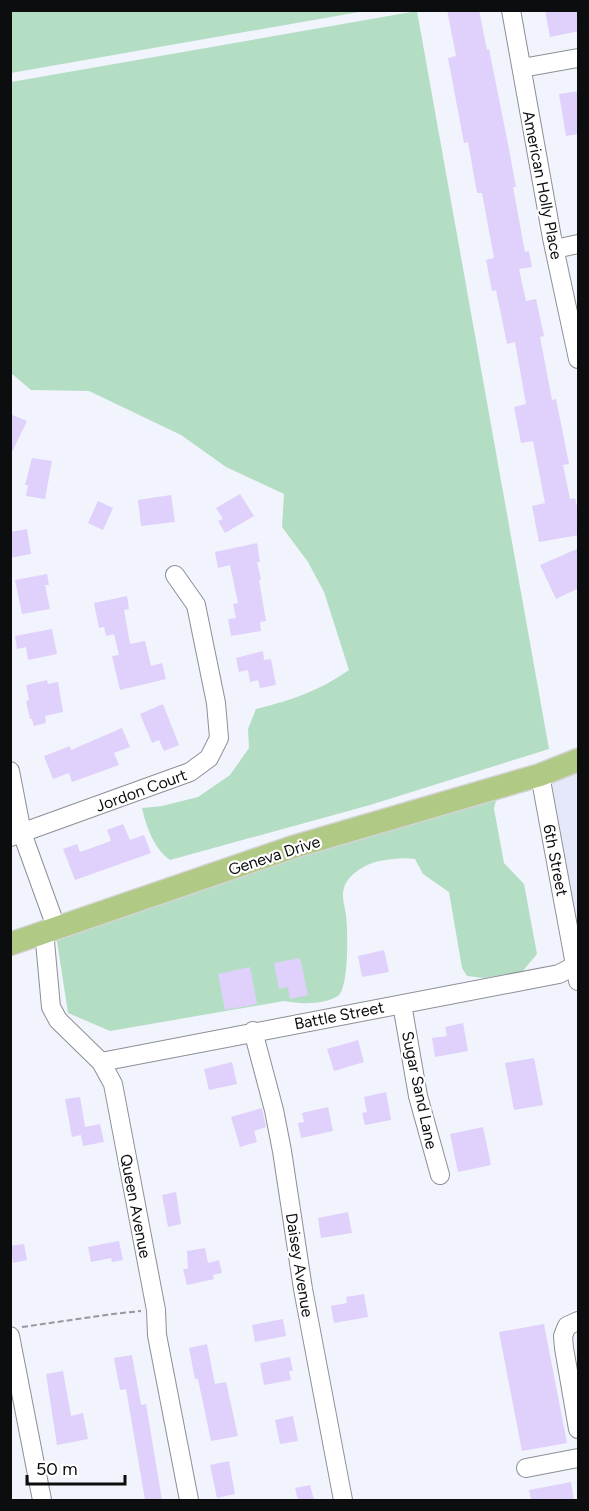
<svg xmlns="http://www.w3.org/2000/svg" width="589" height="1511" font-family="Figtree,sans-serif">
	<rect width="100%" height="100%" fill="#f1f4fc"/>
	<path fill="#e4e8f8" d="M578,768V944L548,780Z"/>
	<path fill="#b4dec4" d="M11,10H365V11L11,73Z
		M417,11L549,749L370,805L170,860C154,849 146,826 142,808L162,806L198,797L230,775L249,748L248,729L256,709C290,701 321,690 349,670L324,592L308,562L282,527L284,494L226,467L181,435L89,391L31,390L11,373V82Z
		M497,796L494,809L504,863L524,884L537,954L522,972L484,978L467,976L462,968L449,892L423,874L415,859C402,857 392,859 379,861C366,864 348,874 344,888C341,897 345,906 346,915C348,930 349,988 338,996C324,1005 299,1004 284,1001L110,1031L68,1013L56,935L295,854Z"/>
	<path fill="#dfd1fb" d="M447,10H479L487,50L489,49L509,149L516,187H513L525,252L529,251L532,267L519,269L526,301L536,299L544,336L540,337L552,400L556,399L569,464L563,465L570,499L575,498L579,515V535L539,542L532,506L545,503L533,441L521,443L514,407L526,404L515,342L507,344L496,290L492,291L486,260L494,258L482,193H477L468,142L464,143L448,58L456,56Z
		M545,10H579V31L550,37Z
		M579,91V134L566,136L559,94Z
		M10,414L27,421L10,456Z
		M32,458L52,461L45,499L26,496L28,485H25Z
		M240,494L254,516L225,533L218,521L223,519L216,508Z
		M171,495L175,522L141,526L138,500Z
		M98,501L113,508L103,530L88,523Z
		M27,529L31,554L10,558V532Z
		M257,543L260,562H257L261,580H259L266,621L260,622L261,631L231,636L228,619L236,618L233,604L238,603L230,565L218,568L215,552Z
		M579,548V588L556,599L540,565Z
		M47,574L49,585H45L50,609L22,614L15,580Z
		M127,596L129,609L124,610L130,644L145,641L151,666L162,663L166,679L120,690L112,656L119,655L114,634L106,636L104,627L99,628L94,603Z
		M52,629L57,654L28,660L26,647L17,649L15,636Z
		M263,651L264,660L271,659L276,685L260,688L258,680L250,682L248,670L239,672L236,658Z
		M47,680L48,684L58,682L63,712L45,716L46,723L34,726L32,719H30L26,701L29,700L26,685Z
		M163,704L179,745L164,751L159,740L152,743L140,714Z
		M122,728L130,747L114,753L119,765L72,782L69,773L53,779L44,756L70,746L71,750Z
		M123,824L130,840L144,835L151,853L75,880L63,849L77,844L80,852L111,841L107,830Z
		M384,950L389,972L362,977L358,956Z
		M300,958L308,995L290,999L288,987L279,989L274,963Z
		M250,967L257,1004L225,1010L218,974Z
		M463,1023L468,1051L435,1057L432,1038L447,1036L445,1027Z
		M358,1040L364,1062L334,1071L327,1049Z
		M534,1058L543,1105L514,1110L505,1063Z
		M232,1062L237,1084L209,1090L204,1069Z
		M386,1092L391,1120L365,1125L362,1113L367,1112L364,1097Z
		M80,1097L85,1127L100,1124L104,1142L83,1146L81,1135L72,1137L65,1099Z
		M328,1107L333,1131L301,1138L298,1123L304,1122L302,1113Z
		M262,1108L266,1127L254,1131L257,1142L240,1147L231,1117Z
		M483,1127L491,1165L458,1172L450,1134Z
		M176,1192L181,1224L168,1227L162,1195Z
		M348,1212L352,1233L321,1238L318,1218Z
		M119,1241L123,1260L112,1262L111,1258L91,1262L88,1247Z
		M24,1244L27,1260L13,1263L10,1246Z
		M205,1248L208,1263L219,1260L222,1273L213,1275L214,1279L187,1285L183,1269H188L187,1251Z
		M364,1294L368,1317L334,1323L331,1306L347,1303L346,1297Z
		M283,1319L286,1336L255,1342L252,1325Z
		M544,1324L567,1443L522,1451L499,1332Z
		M207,1344L215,1384L226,1382L238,1436L211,1441L198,1379H195L189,1348Z
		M132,1355L141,1405L146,1404L162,1500H145L126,1389L120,1390L114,1358Z
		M290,1357L293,1371H289L291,1380L264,1385L260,1363Z
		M63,1371L71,1416L83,1413L88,1439L57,1445L46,1374Z
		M293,1416L298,1441L280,1444L275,1420Z
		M229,1461L235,1494L217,1498L210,1465Z
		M571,1482L574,1500H531L529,1490Z
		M310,1485L314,1500H298L295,1488Z"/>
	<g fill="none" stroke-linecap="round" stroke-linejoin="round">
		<g stroke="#8d8f97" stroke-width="20">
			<path id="minor" d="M511,10L552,238L578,359
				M522,68L578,58
				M555,249L578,244
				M10,771L22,833L56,927
				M540,775L578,981
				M10,837L190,772L209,758L219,738L216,703L196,605L175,575
				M44,931L51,1007L58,1020L101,1062L113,1084L156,1310L157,1335L189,1500
				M402,1004L418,1096L440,1175
				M253,1031L274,1110L282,1151L303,1289L343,1500
				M101,1062L559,974L578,964
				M578,1321L567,1326L563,1336L564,1348L578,1429
				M10,1336L42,1500
				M526,1468L578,1458"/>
		</g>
		<g stroke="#d3d3d4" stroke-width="25">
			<path id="major" d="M10,944L293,847L540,775L578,760"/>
		</g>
		<path stroke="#97999f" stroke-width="2" stroke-dasharray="6 3" stroke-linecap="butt" d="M22,1327L113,1314L141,1311"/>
		<use href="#minor" stroke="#fff" stroke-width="18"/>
		<use href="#major" stroke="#b0c984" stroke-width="22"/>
	</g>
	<g text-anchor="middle" stroke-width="4.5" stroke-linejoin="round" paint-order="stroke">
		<g font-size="16" fill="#0c0d0f" stroke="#fff">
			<text transform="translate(543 185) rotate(79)" y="6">American Holly Place</text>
			<text transform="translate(141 790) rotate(-20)" y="6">Jordon Court</text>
			<text transform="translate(274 855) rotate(-18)" y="6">Geneva Drive</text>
			<text transform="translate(556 860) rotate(79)" y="6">6th Street</text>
			<text transform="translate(339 1015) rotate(-11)" y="6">Battle Street</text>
			<text transform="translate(420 1090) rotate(78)" y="6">Sugar Sand Lane</text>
			<text transform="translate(136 1206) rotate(79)" y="6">Queen Avenue</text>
			<text transform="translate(300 1265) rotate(81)" y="6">Daisey Avenue</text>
		</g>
	</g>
	<rect width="589" height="1511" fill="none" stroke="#0c0d0f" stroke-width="24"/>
	<path d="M27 1475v9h98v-9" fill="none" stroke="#0c0d0f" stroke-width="3"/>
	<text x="36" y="1475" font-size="18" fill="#0c0d0f" stroke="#ffffff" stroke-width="4.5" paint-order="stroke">50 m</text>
</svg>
